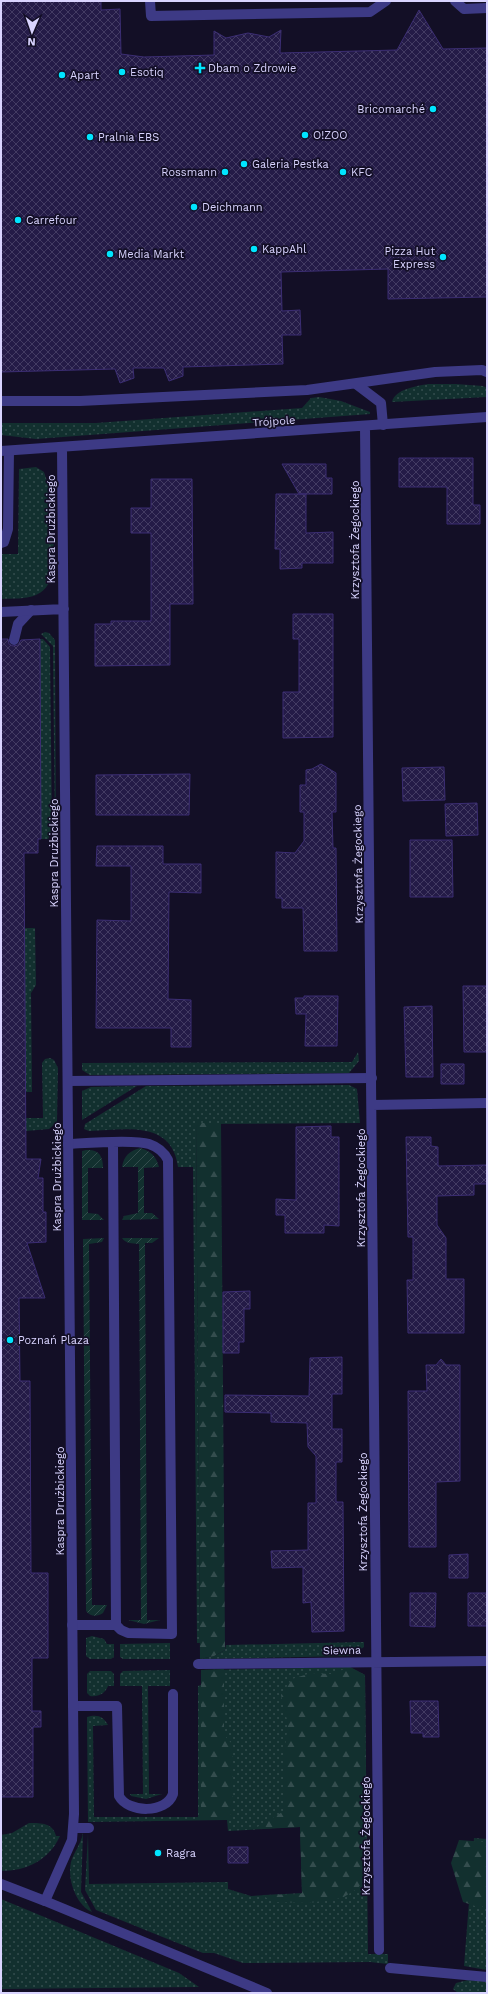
<svg xmlns="http://www.w3.org/2000/svg" width="488" height="1994" font-family="'Work Sans',sans-serif">
	<defs>
		<pattern id="grass-dots" width="8" height="8" patternUnits="userSpaceOnUse"><rect width="8" height="8" fill="#12302f"/><path d="M2 2h.1M6 6h.1" fill="none" stroke="#344d4e" stroke-width="1.8" stroke-linecap="round"/></pattern>
		<pattern id="forest-firs" width="22" height="20" patternUnits="userSpaceOnUse"><rect width="22" height="20" fill="#12302f"/><path d="M5 1l3.5 6h-7zM16 11l3.5 6h-7z" fill="#344d4e"/></pattern>
		<pattern id="garden-furrows" width="10" height="10" patternUnits="userSpaceOnUse"><rect width="10" height="10" fill="#12302f"/><path d="M-1 1l2-2M0 10L10 0M9 11l2-2" fill="none" stroke="#344d4e"/></pattern>
		<pattern id="building-cross-hatch" width="8" height="8" patternUnits="userSpaceOnUse"><rect width="8" height="8" fill="#241b47"/><path d="M0 0l8 8M0 8l8-8" fill="none" stroke="#433b63"/></pattern>
	</defs>
	<rect width="100%" height="100%" fill="#130f26"/>
	<path fill="url(#grass-dots)" d="M428,384H456L483,386L487,388V397L392,402C395,389 417,386 428,384Z
		M319,397L341,401L370,412V414L36,439L1,435V423H96L302,408L311,398Z
		M36,467L44,472L47,481H53L54,570C46,601 27,598 1,599V554H18L19,469Z
		M45,632L49,633L55,640L56,839L55,838L53,646L41,634Z
		M40,639H43L50,647L52,830L48,839H41Z
		M24,928H35L36,985L31,993L32,1092H26Z
		M358,1052L359,1061L349,1073L90,1075L82,1070V1063L352,1062Z
		M50,1058L54,1060L58,1068L57,1122L49,1129L26,1131V1118H43L42,1063L45,1059Z
		M349,1085L357,1089L360,1123L196,1124L200,1643H197L193,1167H178C172,1119 124,1130 89,1131L84,1129L85,1124L146,1086Z
		M137,1086L82,1120V1091L91,1087Z
		M92,1636L104,1639L107,1644H114V1657L111,1659H90L86,1656V1638Z
		M364,1642V1647L350,1656L200,1659L214,1656L225,1650L226,1645Z
		M170,1643V1659H123L120,1657V1644Z
		M350,1667L365,1675L368,1954H388V1964L370,1962L243,1963L214,1953H203L175,1942L96,1910L85,1890L88,1834L89,1884L228,1882V1889L251,1896L302,1893L300,1827L228,1831L227,1820L88,1822L87,1717C97,1714 103,1716 108,1725L93,1726L94,1817H198V1686L201,1685V1670Z
		M170,1670V1686H148L149,1794H162L146,1799L131,1796L130,1794H143L142,1686H120V1674L123,1671Z
		M90,1671H111L114,1674V1686H108C105,1694 98,1697 90,1696L87,1693V1674Z
		M29,1823C42,1823 53,1823 56,1836H60C49,1860 27,1871 1,1871V1835L12,1833Z
		M83,1833L81,1892L92,1912C76,1905 67,1879 71,1862C74,1852 81,1844 83,1833Z
		M474,1838L487,1839V1970L464,1966Z
		M1,1899L179,1973L199,1987L1,1989Z
		M468,1980L487,1981V1993H458L453,1989L456,1983Z"/>
	<path fill="url(#forest-firs)" d="M196,1123H221L225,1650L214,1656L200,1659Z
		M350,1667L365,1675L367,1877L357,1889L342,1898L309,1903L273,1902L262,1895L302,1894L300,1827L254,1829L284,1811L285,1747L288,1724L281,1695L292,1679L311,1673L331,1674Z
		M224,1669V1735L233,1745V1810L228,1820H201V1670Z
		M459,1840L487,1842V1902L481,1908L463,1902L451,1863Z"/>
	<path fill="url(#garden-furrows)" d="M140,1148C151,1151 156,1156 159,1167L144,1168V1213H152L159,1219L122,1220L124,1216L138,1213V1167H122C124,1156 129,1151 140,1148Z
		M86,1150C99,1149 103,1156 103,1168H88V1213L98,1214L104,1220H82V1151Z
		M104,1238L102,1242L89,1244L92,1605H107L103,1613C97,1617 91,1617 86,1611L83,1239Z
		M122,1238H159L152,1243H145L147,1620H160L144,1624L128,1620H141L139,1244C132,1243 126,1244 122,1238Z"/>
	<path fill="url(#building-cross-hatch)" stroke="#3b2d73" d="M1,1H101V10L120,9L121,54L144,57L214,55V31L226,38L248,33L269,37L281,30L280,53L397,50L419,10L443,49L487,48V297L388,299V269L281,272L282,311L300,310L301,335H282L283,364L183,367V376L169,381L164,368H133L134,378L120,383L115,369L1,372Z
		M399,458H473V505H480V524H447V487H399Z
		M282,464H326V478H332V494H299Z
		M151,479H192L193,604H170V665L95,666V624H111V621H151V533H131V508H151Z
		M276,494H306V533L333,532V563H302V568L280,569V549H275Z
		M293,614H333V737L283,738V692H299V639H293Z
		M1,639H8L9,644L13,646L18,645L21,640L40,639L41,839H38V853H24L26,1159H41L38,1178H43V1212H46V1242L27,1243L45,1298H19L20,1381H30L31,1573H48V1658H32V1711H41V1727H33V1797H1Z
		M321,764L336,773V812H332L333,848H336L337,951H304L303,908H282V898H276V852L295,853L304,841V812H300V785H306V770L312,769Z
		M444,767L445,800L403,801L402,768Z
		M190,774L189,815H96V775Z
		M477,803L478,835L446,836L445,804Z
		M410,840H452L453,897H410Z
		M97,846H163V864H201V893L169,892L168,999L191,1000V1047H171V1028H96L97,920L131,921V866H96Z
		M463,986H487V1052H464Z
		M304,996H338L337,1046H305L306,1014H296L295,998H304Z
		M432,1006L433,1077H406L404,1007Z
		M441,1064H464V1084H441Z
		M331,1126V1137H339V1226L324,1225V1233H285V1215H276V1199L296,1200V1127Z
		M406,1137H431V1146L438,1147V1166L487,1165V1184H474V1195L437,1196V1225L446,1238V1279H464V1333H408L407,1280H413V1237H408Z
		M250,1291V1309H244V1342H239V1353H223V1292Z
		M342,1357V1394H332V1429H342V1462H336V1502H343L344,1631L312,1632L311,1602L303,1603V1567L272,1568L271,1551L308,1550V1503H316V1456L308,1447L307,1423L271,1422V1413L225,1412V1395L309,1396L310,1358Z
		M441,1359L446,1365H460V1481L436,1482V1547H409L408,1391H427L426,1365H436Z
		M468,1554V1578H449V1555Z
		M410,1593H436L435,1627L410,1626Z
		M468,1593H487V1626H468Z
		M410,1701H438L439,1737H423V1733H411Z
		M228,1847H248V1863H228Z"/>
	<g fill="none" stroke-linecap="round" stroke-linejoin="round">
		<path stroke="#3d3a85" stroke-width="10" d="M150,1L151,16L370,12L386,1
			M455,1L464,9L487,8
			M356,384L381,403L383,425
			M1,401H80L307,390L435,372L482,370L487,372
			M1,543L4,542L8,529L9,451
			M14,640L18,624L31,610
			M68,1081L372,1078
			M113,1143L116,1625
			M68,1144C87,1143 134,1139 149,1144C158,1147 164,1152 168,1160L172,1634L128,1633L121,1630L116,1625H72
			M73,1706H117L119,1796C128,1813 166,1814 173,1794V1694
			M74,1828H89
			M1,1884L45,1901
			M390,1968L487,1977"/>
		<path stroke="#3d3a85" stroke-width="10" d="M365,426L379,1950
			M62,448L74,1814L72,1840L45,1901L267,1993
			M1,451L487,417
			M1,612L64,609
			M372,1105L487,1103
			M198,1664L487,1661"/>
	</g>
	<g fill="#00e5ff" stroke="#130f26" stroke-width="1.5">
		<path d="M198 62h4v4h4v4h-4v4h-4v-4h-4v-4h4z"/>
		<circle cx="122" cy="72" r="4"/>
		<circle cx="62" cy="75" r="4"/>
		<circle cx="433" cy="109" r="4"/>
		<circle cx="305" cy="135" r="4"/>
		<circle cx="90" cy="137" r="4"/>
		<circle cx="244" cy="164" r="4"/>
		<circle cx="225" cy="172" r="4"/>
		<circle cx="343" cy="172" r="4"/>
		<circle cx="194" cy="207" r="4"/>
		<circle cx="18" cy="220" r="4"/>
		<circle cx="254" cy="249" r="4"/>
		<circle cx="110" cy="254" r="4"/>
		<circle cx="443" cy="257" r="4"/>
		<circle cx="10" cy="1340" r="4"/>
		<circle cx="158" cy="1853" r="4"/>
	</g>
	<g text-anchor="middle" stroke-width="3.5" stroke-linejoin="round" paint-order="stroke">
		<g font-size="11" fill="#d9d4ff" stroke="#130f26" text-anchor="start">
			<text x="208" y="72">Dbam o Zdrowie</text>
			<text x="130" y="76">Esotiq</text>
			<text x="70" y="79">Apart</text>
			<text x="425" y="113" text-anchor="end">Bricomarché</text>
			<text x="313" y="139">O!ZOO</text>
			<text x="98" y="141">Pralnia EBS</text>
			<text x="252" y="168">Galeria Pestka</text>
			<text x="217" y="176" text-anchor="end">Rossmann</text>
			<text x="351" y="176">KFC</text>
			<text x="202" y="211">Deichmann</text>
			<text x="26" y="224">Carrefour</text>
			<text x="262" y="253">KappAhl</text>
			<text x="435" y="255" text-anchor="end">Pizza Hut<tspan x="435" dy="13">Express</tspan></text>
			<text x="118" y="258">Media Markt</text>
			<text x="18" y="1344">Poznań Plaza</text>
			<text x="166" y="1857">Ragra</text>
		</g>
		<g font-size="11" fill="#d9d4ff" stroke="#130f26">
			<text transform="translate(274 421) rotate(-4)" y="4">Trójpole</text>
			<text transform="translate(51 529) rotate(-90)" y="4">Kaspra Drużbickiego</text>
			<text transform="translate(355 540) rotate(-90)" y="4">Krzysztofa Żegockiego</text>
			<text transform="translate(54 853) rotate(-90)" y="4">Kaspra Drużbickiego</text>
			<text transform="translate(358 864) rotate(-91)" y="4">Krzysztofa Żegockiego</text>
			<text transform="translate(57 1177) rotate(-90)" y="4">Kaspra Drużbickiego</text>
			<text transform="translate(361 1188) rotate(-90)" y="4">Krzysztofa Żegockiego</text>
			<text transform="translate(60 1501) rotate(-90)" y="4">Kaspra Drużbickiego</text>
			<text transform="translate(363 1512) rotate(-90)" y="4">Krzysztofa Żegockiego</text>
			<text transform="translate(342 1650) rotate(-1)" y="4">Siewna</text>
			<text transform="translate(366 1836) rotate(-90)" y="4">Krzysztofa Żegockiego</text>
		</g>
	</g>
	<rect width="488" height="1994" fill="none" stroke="#d9d4ff" stroke-width="4"/>
	<g transform="translate(32 32) rotate(182)" stroke="#130f26" stroke-width="3" paint-order="stroke">
	<path d="M0-3L7 15L0 10L-7 15Z" fill="#d9d4ff"/>
	<text y="-6" font-size="11" font-weight="bold" text-anchor="middle" fill="#d9d4ff">N</text>
	</g>
</svg>
